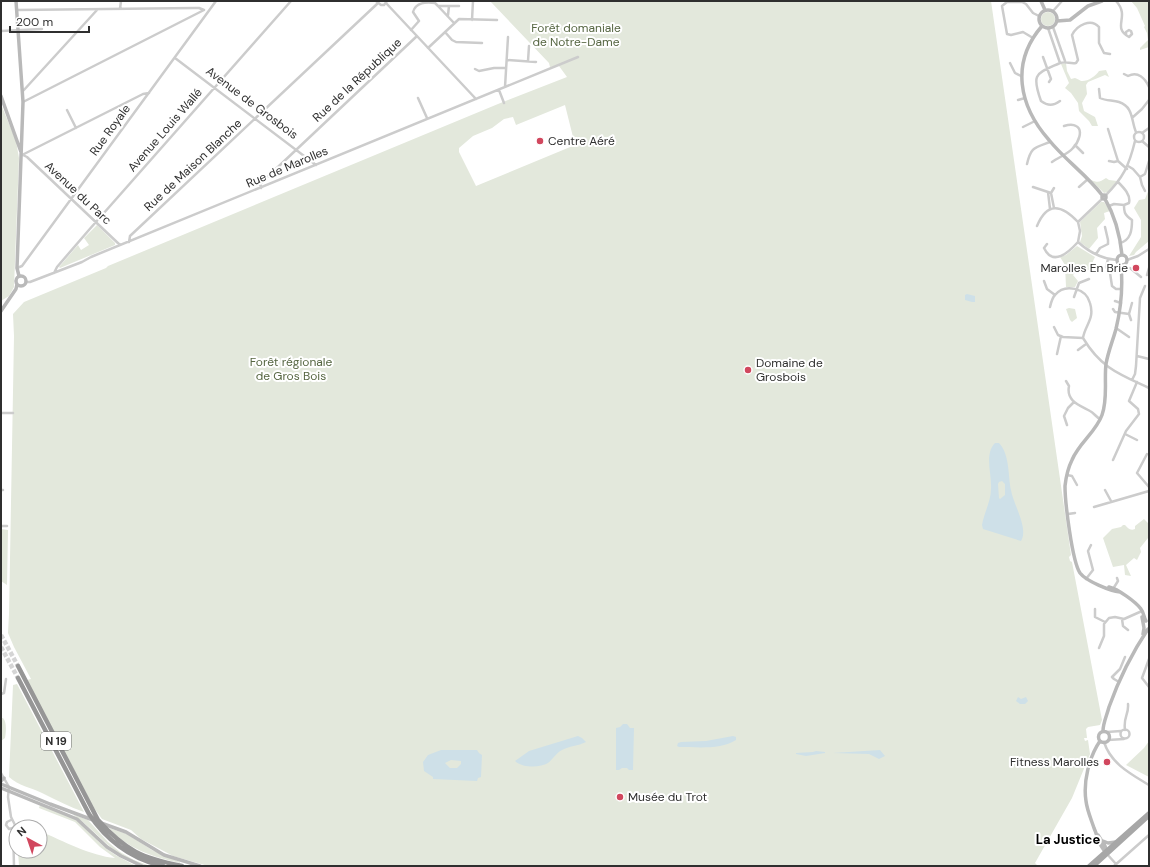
<svg xmlns="http://www.w3.org/2000/svg" width="1150" height="867" font-family="'DM Sans',sans-serif">
	<rect width="100%" height="100%" fill="#fff"/>
	<path fill="#e3e8dc" fill-rule="evenodd" d="M490,1H991L1071,555L1069,557L1070,561L1072,562L1102,720L1100,725L1088,727L1086,729L1087,738H1084L1085,741L1088,740L1090,754L1072,798L1035,863L1038,866H208L173,856L141,839L131,830L102,819L94,808L27,680L31,679L14,647L8,633L9,614L14,336L13,314L24,302L106,268L108,266L498,104L567,77L559,66L550,67L549,63ZM565,105L575,145L476,186L459,152V148L473,136L492,128L504,119L513,117L516,125Z
		M1131,1H1149V47L1140,50V48L1148,40L1147,33L1144,27L1145,26L1137,8Z
		M1041 19a7 7 0 1 1 14 0a7 7 0 1 1-14 0Z
		M1066,63L1067,71L1071,79L1075,78C1076,78 1081,81 1081,81C1087,82 1096,76 1099,71L1106,70L1109,77L1105,75L1088,82L1086,85L1087,94L1082,103L1084,111L1095,117L1098,126H1092L1089,121L1079,111L1078,103L1071,93L1065,88L1069,83L1061,64Z
		M1,104L16,141L19,158L14,287L9,296L1,301Z
		M1106,178L1109,180L1117,181L1108,192L1104,193L1091,180C1098,183 1100,182 1106,178Z
		M1149,189V241L1136,252L1134,255L1129,256L1141,237V220L1134,208L1139,200L1145,199Z
		M1101,202H1104L1110,211L1104,213L1105,219L1097,228L1098,238L1089,249L1080,242L1082,236L1080,222Z
		M97,225L115,243V245L60,268L59,267L78,245L81,250L89,245L84,238Z
		M1077,246L1095,257L1093,261V267L1087,271L1081,266L1073,275L1078,281L1075,287H1066L1065,265L1060,257L1066,255Z
		M1069,308L1075,309L1077,318L1072,322L1070,320L1066,309Z
		M1144,519L1149,524L1148,538L1140,548L1141,552L1137,560L1134,558L1126,565L1131,576L1125,575L1124,565L1113,567L1103,538L1112,529L1121,527L1123,525H1125C1128,528 1130,531 1135,529V526Z
		M1,529L8,530L7,585L1,581Z
		M17,684L84,812C70,807 56,800 42,793C30,787 19,786 9,777L13,685Z
		M1,718H3C7,722 6,732 5,738L1,741Z
		M1149,741V777L1126,765L1144,748Z
		M40,805C50,809 61,811 70,816C81,822 88,832 98,841C109,852 123,860 137,866H19L18,851H40V831C63,841 91,856 115,858L100,847L75,822L39,808Z
		M72,814L88,820L108,842L120,852L134,860L150,866C120,866 95,828 72,814Z
		M109,828L127,834L152,850L180,862V863C153,857 128,849 109,828Z"/>
	<path fill="#cee0e8" fill-rule="evenodd" d="M967,294L975,296V302H972L965,300V295Z
		M995,443H999C1010,454 1008,477 1011,490C1013,504 1029,528 1021,541L983,529L982,525C984,513 991,501 991,489C992,475 984,454 995,443ZM1002,481L1005,484V495L1000,499L999,498L998,484L999,482Z
		M1018,697L1021,699L1026,697L1028,701L1025,704H1020L1016,701Z
		M623,724H627L630,728H634L633,770H629L627,768H622L619,770H616V728L620,727Z
		M578,736L582,738L586,742C578,746 569,746 562,750C556,753 553,759 548,763C540,768 522,768 515,761L529,751Z
		M733,736L736,737V740C721,750 697,747 679,747L677,746L678,743L681,742L706,741Z
		M441,750H477L479,753L482,755L481,777L478,778L477,781L433,779V777L424,771L423,762L428,755ZM451,760L461,761V764L457,768H450L445,763Z
		M880,750L885,756L879,759L869,754L833,753Z
		M816,751L825,752V753L806,756L796,754V753L813,752Z"/>
	<g fill="none" stroke-linecap="round" stroke-linejoin="round">
		<path stroke="#d5d5d5" stroke-width="4.5" stroke-dasharray="4.5 2" stroke-linecap="butt" d="M1,635L18,666
			M1,647L18,678"/>
		<path stroke="#ccc" stroke-width="2.5" d="M376,1L381,5H384L387,1
			M1116,1C1131,17 1111,27 1129,37L1132,34L1131,31L1129,30L1126,32V34
			M386,3L476,99
			M438,6L454,23
			M120,9L121,1
			M17,10L195,8H199L204,10
			M1053,11L1062,1
			M448,15L449,6
			M472,20L473,1
			M1053,27L1065,61
			M1048,28L1060,63C1066,61 1070,64 1076,63L1078,60L1072,35C1077,25 1091,18 1099,27V43L1104,53L1110,54
			M411,30L419,21L413,12C416,2 426,2 435,3L438,6H459
			M1,31L42,29
			M445,32L452,40L456,42L482,43
			M1033,38L1023,32L1011,35L1007,34L1002,6L1007,2H1022L1026,4L1033,13L1039,16
			M428,48L459,19L497,20
			M1043,57L1051,79L1049,82
			M175,58L316,165
			M507,60L536,62
			M528,61L529,46
			M1010,63L1015,73L1021,76
			M1060,63C1036,74 1031,73 1041,101C1048,106 1053,106 1060,101
			M475,69L479,71L494,68H506
			M1124,74L1128,76C1138,71 1145,78 1149,87
			M505,87L508,37
			M1099,89L1100,98C1106,101 1113,100 1119,102C1134,107 1131,121 1136,132
			M499,90L504,103
			M23,91L97,10
			M418,98L427,118
			M1018,100L1025,98
			M23,102L204,10
			M67,110L76,128
			M1133,117L1142,109L1149,100
			M1023,127L1035,121
			M1108,129L1118,161L1127,169
			M1134 137a5 5 0 1 1 10 0a5 5 0 1 1-10 0Z
			M1142,133L1149,128
			M1142,141L1149,147
			M1075,145L1083,153
			M22,155L143,94L149,93
			M23,155L27,157L120,245
			M1109,161L1114,162L1118,161
			M1052,162C1059,157 1068,154 1073,148C1078,143 1084,130 1076,126C1073,124 1067,125 1064,126
			M1027,164C1031,147 1034,148 1050,142
			M1128,166L1133,169L1140,177L1145,174L1149,161
			M1140,177L1142,185L1145,191
			M1118,182C1124,188 1131,195 1129,203L1124,205
			M1033,187L1051,193L1054,188
			M1079,187L1088,179
			M261,188L260,184L262,182L417,36
			M1048,192L1050,209
			M1051,193L1054,208
			M1105,196C1123,178 1129,166 1135,141
			M1102,199L1078,222L1080,231L1078,242C1089,252 1102,259 1117,260
			M1109,206L1114,204L1124,205C1124,213 1125,215 1132,220C1132,230 1131,240 1120,243
			M1037,226C1047,202 1061,204 1078,222
			M129,242L130,236L377,4
			M1047,244L1044,248C1053,267 1069,252 1078,242
			M1096,254L1100,248L1108,244V240L1105,227
			M1108,259L1106,267L1110,273L1112,286L1116,289H1121
			M1127,260L1138,256L1149,249
			M17,268L22,266L216,1
			M1130,268L1141,277
			M54,273L57,267L88,231L291,1
			M1147,275L1149,268
			M1044,281L1047,289L1055,295
			M26,282H30L82,262L91,257L578,57
			M1074,297L1079,283L1089,279
			M1115,301L1121,303
			M1050,307C1051,303 1052,298 1055,295C1065,283 1086,288 1090,303C1095,319 1085,325 1083,338
			M1113,309L1115,312L1129,314
			M1131,320L1129,314L1132,303
			M1054,327L1058,335L1063,337L1083,338
			M1116,328L1129,337
			M1083,338C1101,368 1119,374 1149,388
			M1078,350L1086,344
			M1057,354L1061,336
			M1137,356L1149,359
			M1132,380L1135,374L1136,366L1140,298L1145,286
			M1066,381L1069,386C1066,401 1079,405 1090,411C1094,413 1096,417 1100,419
			M1,413H13
			M1067,425L1064,416L1068,408L1074,402
			M1125,434L1137,440
			M1147,454L1137,473L1149,487
			M1113,460L1126,431L1139,414L1138,409L1129,401L1137,382
			M1067,475L1072,476L1077,485
			M1,490H3
			M1105,490L1111,501
			M1094,507L1149,491
			M1068,514L1075,513
			M1,526H7
			M1086,579L1093,570L1088,551L1091,545
			M1113,589L1118,581L1117,578
			M1095,609V617L1105,622
			M1122,619L1123,626L1128,630
			M1099,648L1104,636V624L1109,618L1115,617L1124,619L1142,611
			M1149,659L1142,678L1149,687
			M1119,682L1114,679L1112,677L1120,669L1125,657
			M1,694L4,693L6,679
			M1120.5 734a4.5 4.5 0 1 1 9 0a4.5 4.5 0 1 1-9 0Z
			M1125,730C1123,717 1129,715 1128,704
			M1107,732L1121,731
			M1108,740L1124,739
			M1104,742C1111,764 1131,774 1149,785
			M1,773L9,787L8,797L11,817L15,825L13,828L14,866
			M11,820L7,822L6,825L9,829L13,828
			M1107,854L1116,864
			M1114,866L1149,835"/>
		<path stroke="#b9b9b9" stroke-width="3.5" d="M16,1L23,102L17,268L19,276
			M1041,1L1045,10
			M1039 19a9 9 0 1 1 18 0a9 9 0 1 1-18 0Z
			M1057,21L1070,20L1088,6L1102,1
			M1042,26C1010,63 1019,106 1049,140C1065,160 1087,175 1102,195
			M1,96L21,152
			M1102 197a2 2 0 1 1 4 0a2 2 0 1 1-4 0Z
			M1105,199C1115,216 1120,235 1122,255
			M1117 260a5 5 0 1 1 10 0a5 5 0 1 1-10 0Z
			M16 281a5 5 0 1 1 10 0a5 5 0 1 1-10 0Z
			M1,311L16,289L17,284
			M1109,587C1118,589 1136,602 1141,609C1144,613 1144,618 1146,621
			M1120,592C1110,591 1086,581 1080,573C1072,561 1065,502 1065,486C1066,477 1068,468 1072,460C1079,443 1096,432 1102,415C1108,399 1104,380 1106,364C1108,352 1113,340 1116,329C1121,308 1123,287 1121,266
			M1142,617L1144,628L1143,634
			M1103,731C1103,723 1107,715 1109,707C1119,679 1132,653 1148,629
			M1098.5 737a5.5 5.5 0 1 1 11 0a5.5 5.5 0 1 1-11 0Z
			M1100,741C1089,757 1083,782 1086,801C1087,810 1091,819 1094,828C1098,837 1099,847 1107,853
			M1,781L4,778
			M1,784L50,804L93,820
			M1,788L77,819L107,847L121,856L142,866
			M101,823L126,832L164,855L200,866
			M1098,835L1105,846L1107,852
			M1103,841L1108,843L1116,842"/>
		<path stroke="#a7a7a7" stroke-width="4" d="M1089,866L1149,813
			M1094,866L1149,816"/>
		<path stroke="#969696" stroke-width="4.5" d="M18,666L98,820C126,851 142,858 182,866
			M18,678L89,814C107,841 131,859 163,866"/>
	</g>
	<g fill="#d1475e" stroke="#fff" stroke-width="1.5">
		<circle cx="540" cy="141" r="4"/>
		<circle cx="1136" cy="268" r="4"/>
		<circle cx="748" cy="370" r="4"/>
		<circle cx="1107" cy="762" r="4"/>
		<circle cx="620" cy="797" r="4"/>
	</g>
	<g text-anchor="middle" stroke-width="4" stroke-linejoin="round" paint-order="stroke">
		<rect fill="#fff" stroke="#6d6d6d" stroke-width="1" x="41" y="732" width="30" height="18" rx="3"/>
		<g font-size="11" font-weight="bold" fill="#2f2f2f">
			<text x="56" y="745">N 19</text>
		</g>
		<g font-size="12" fill="#566642" stroke="#fff">
			<text x="576" y="32">Forêt domaniale<tspan x="576" dy="14">de Notre-Dame</tspan></text>
			<text x="291" y="366">Forêt régionale<tspan x="291" dy="14">de Gros Bois</tspan></text>
		</g>
		<g font-size="12" fill="#2f2f2f" stroke="#fff">
			<text transform="translate(357 80) rotate(-43)" y="4">Rue de la République</text>
			<text transform="translate(252 103) rotate(37)" y="4">Avenue de Grosbois</text>
			<text transform="translate(110 130) rotate(-54)" y="4">Rue Royale</text>
			<text transform="translate(165 130) rotate(-49)" y="4">Avenue Louis Wallé</text>
			<text transform="translate(193 165) rotate(-43)" y="4">Rue de Maison Blanche</text>
			<text transform="translate(287 167) rotate(-23)" y="4">Rue de Marolles</text>
			<text transform="translate(78 193) rotate(43)" y="4">Avenue du Parc</text>
		</g>
		<g font-size="12" fill="#2f2f2f" stroke="#fff" text-anchor="start">
			<text x="548" y="145">Centre Aéré</text>
			<text x="1128" y="272" text-anchor="end">Marolles En Brie</text>
			<text x="756" y="367">Domaine de<tspan x="756" dy="14">Grosbois</tspan></text>
			<text x="1099" y="766" text-anchor="end">Fitness Marolles</text>
			<text x="628" y="801">Musée du Trot</text>
		</g>
		<g font-size="13" font-weight="bold" fill="#000" stroke="#fff">
			<text x="1068" y="844">La Justice</text>
		</g>
	</g>
	<rect width="1150" height="867" fill="none" stroke="#2f2f2f" stroke-width="4"/>
	<g transform="translate(28 839) rotate(320)"><circle r="19" fill="#ffffff" stroke="#acacac"/>
	<path d="M0-3L7 15L0 10L-7 15Z" fill="#d1475e"/>
	<text y="-6" font-size="11" font-weight="bold" text-anchor="middle" fill="#2f2f2f">N</text>
	</g>
	<path d="M10 26v6h79v-6" fill="none" stroke="#2f2f2f" stroke-width="2"/>
	<text x="16" y="26" font-size="12" fill="#2f2f2f" stroke="#ffffff" stroke-width="3" paint-order="stroke">200 m</text>
</svg>
